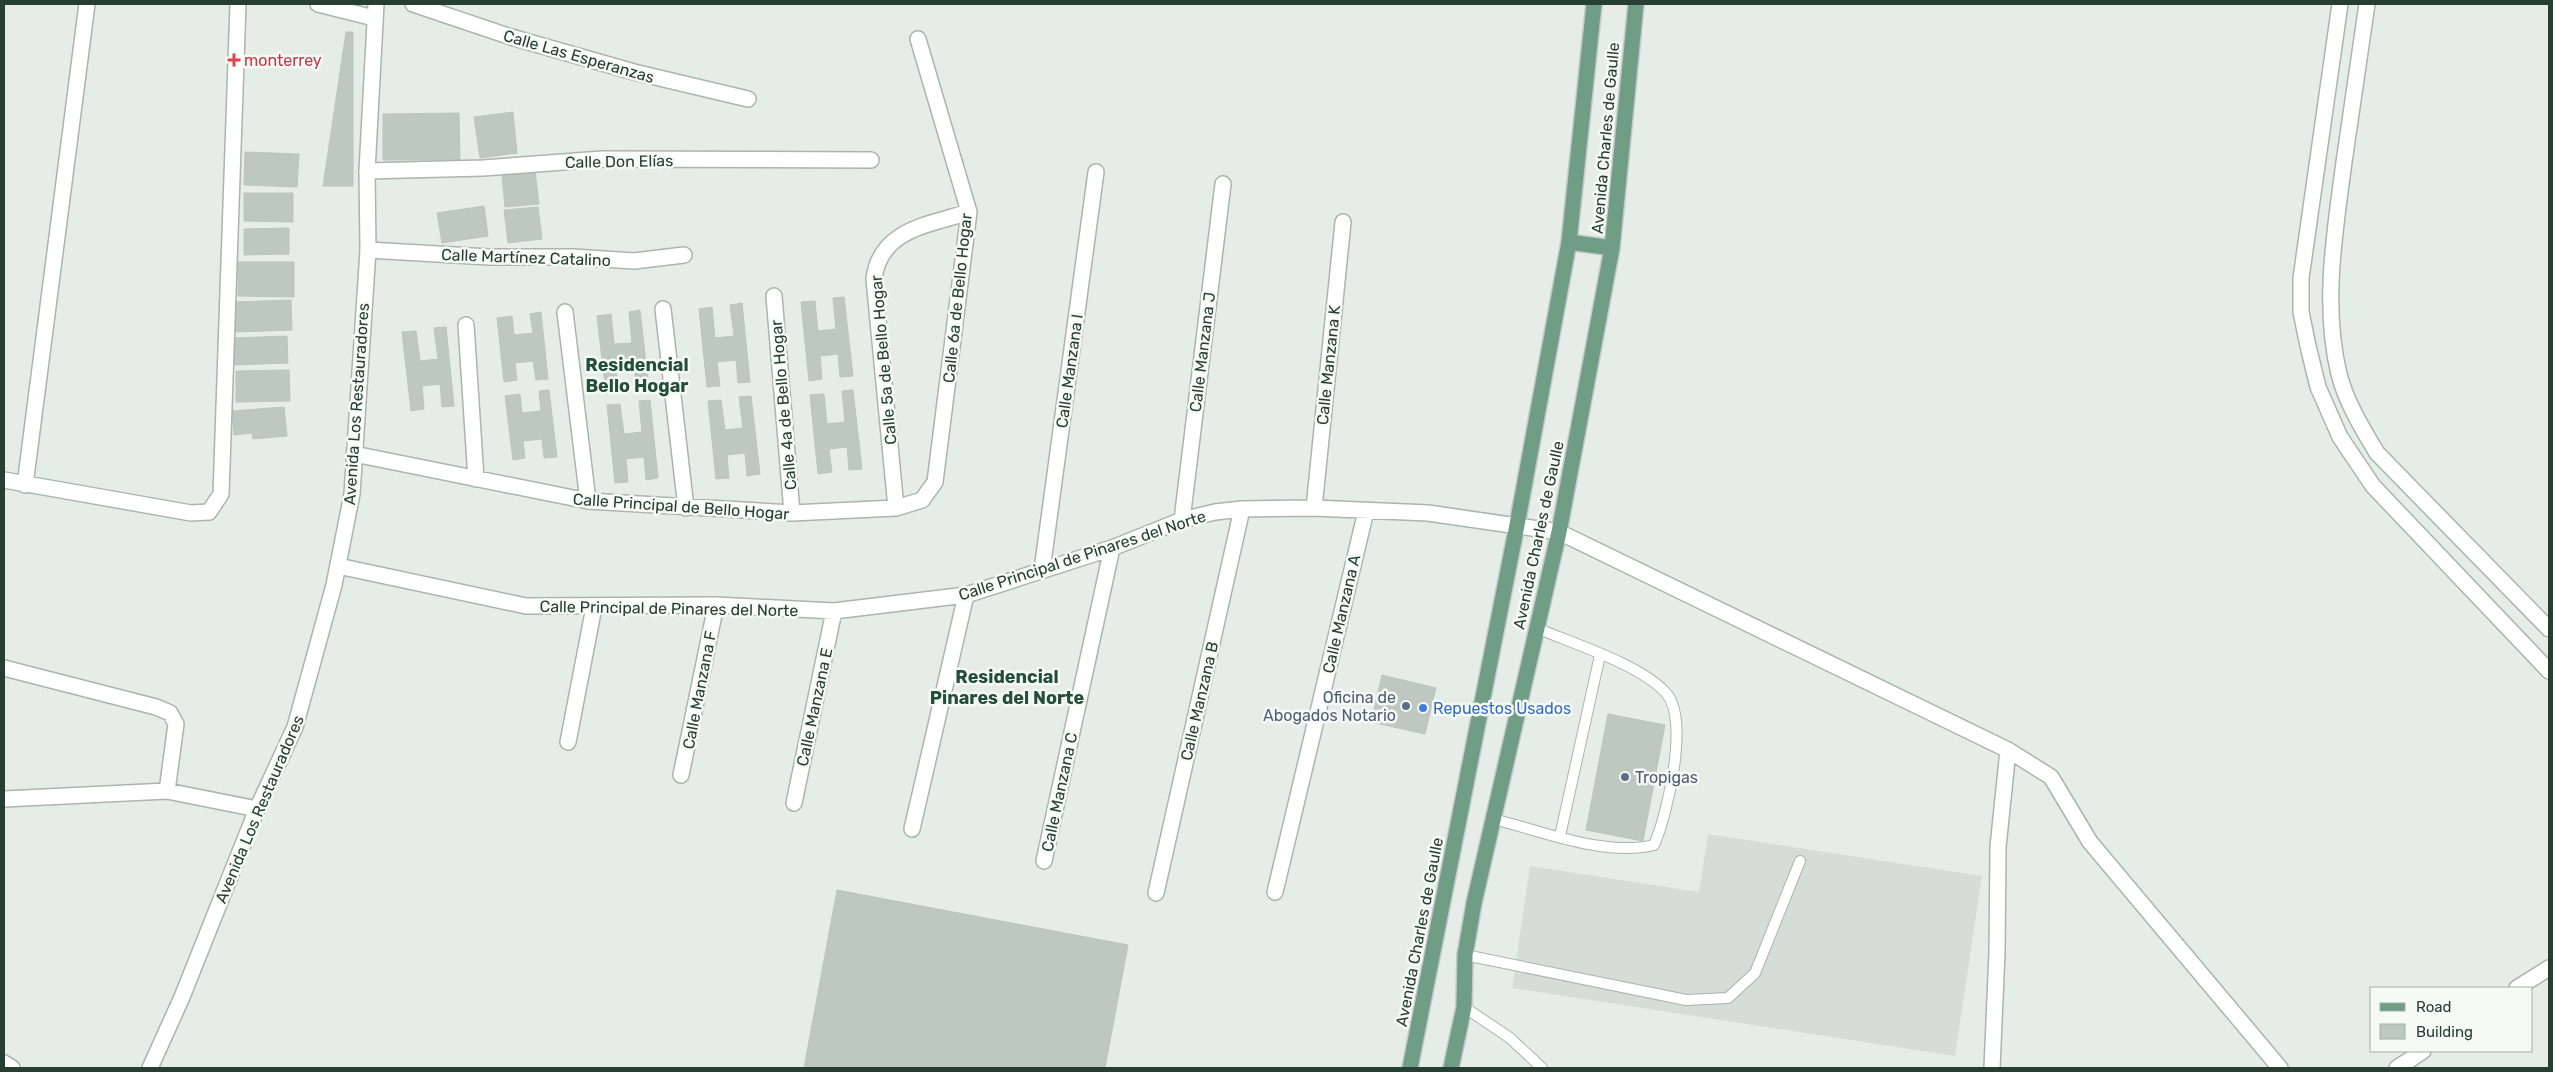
<svg xmlns="http://www.w3.org/2000/svg" width="2553" height="1072" font-family="Rubik,sans-serif">
	<rect width="100%" height="100%" fill="#e6ede8"/>
	<path fill="#d4ddd7" d="M1708,834L1982,876L1955,1056L1512,988L1530,866L1699,892Z"/>
	<path fill="#bcc8c0" stroke="#b9c6bd" d="M346,32H353V186H323Z
		M513,112L517,153L480,158L474,117Z
		M459,113L460,160H383V114Z
		M245,152L299,154L297,187L244,185Z
		M535,171L539,204L505,207L502,174Z
		M244,193H293V222L244,221Z
		M484,206L488,236L442,243L437,213Z
		M538,207L542,239L508,243L504,210Z
		M289,228V254L244,255V229Z
		M238,262H294V297L238,296Z
		M844,297L853,376L840,377L838,354L820,356L822,379L809,381L801,302L815,301L818,331L836,329L833,298Z
		M291,300L292,330L236,332L235,302Z
		M742,303L750,382L738,383L736,360L717,362L720,386L707,387L699,309L712,307L715,338L734,336L730,305Z
		M640,310L649,389L636,390L634,367L616,369L619,393L606,394L597,316L611,314L614,344L632,343L629,312Z
		M541,312L548,379L536,380L533,361L515,363L517,380L504,382L497,318L512,316L514,335L533,333L530,314Z
		M446,327L454,406L442,407L440,384L422,386L424,409L411,411L402,332L416,331L420,361L438,359L434,328Z
		M287,336L288,363L235,365L233,338Z
		M289,370L290,401L236,402V371Z
		M549,390L557,457L544,458L542,439L523,441L525,458L513,460L505,396L520,394L522,413L541,411L539,391Z
		M853,390L862,469L849,470L847,447L829,449L832,472L818,474L810,395L824,394L827,424L845,422L842,391Z
		M751,396L760,474L747,476L745,453L727,455L729,478L716,479L708,401L721,400L725,430L743,428L739,397Z
		M650,400L658,478L646,480L644,457L626,459L628,482L615,483L607,405L620,404L624,434L642,432L639,401Z
		M284,407L287,436L253,439L252,433L234,435L232,411Z
		M1382,675L1436,688L1425,734L1371,722Z
		M1608,714L1665,725L1643,841L1586,830Z
		M837,890L1128,945L1105,1068H804Z"/>
	<g fill="none" stroke-linecap="round" stroke-linejoin="round">
		<g stroke="#a9b5ae" stroke-width="12">
			<path id="service" d="M1493,819C1542,831 1605,857 1654,845C1667,816 1690,719 1666,693C1640,664 1573,644 1537,628
				M1560,836L1600,655
				M1465,955L1686,1000L1728,998L1755,973L1800,861
				M1464,1007L1510,1038L1542,1068"/>
		</g>
		<g stroke="#a9b5ae" stroke-width="18">
			<path id="minor" d="M318,4L374,18
				M413,4L511,37L634,72L748,99
				M2340,4L2301,278V312L2308,346L2318,387L2340,437L2373,486L2549,671
				M2367,4C2359,57 2352,109 2344,162C2335,231 2322,305 2339,374C2346,402 2362,428 2377,453L2549,629
				M367,171L483,168L602,159L871,160
				M368,250L489,257H573L634,261L684,255
				M774,296L792,513
				M663,309L686,508
				M565,312L588,501
				M466,325L476,479
				M354,454L588,501L792,513L896,508L922,500L935,482L969,212L918,39
				M4,480L191,513L209,512L221,494L238,4
				M25,485L87,4
				M896,508L874,279C880,229 929,225 969,212
				M1314,508L1343,222
				M1182,520L1223,184
				M338,566L526,606L716,605L834,611L966,595L1112,548L1182,520L1215,512L1242,509L1314,508L1428,513L1559,532L2008,750L2051,777L2090,842L2280,1068
				M1042,570L1096,172
				M4,668L156,707L170,713L176,724L167,791
				M568,742L594,607
				M681,775L716,605
				M4,799L167,791L257,809
				M794,803L834,611
				M912,829L966,595
				M1044,861L1112,548
				M1275,892L1366,511
				M1156,893L1242,509
				M2517,988L2549,968
				M4,1063L12,1068
				M1992,1068L1997,952L1998,847L2008,750
				M2397,1068L2423,1051"/>
		</g>
		<g stroke="#a9b5ae" stroke-width="18">
			<path id="tertiary" d="M150,1068L182,997L257,809L295,727L334,585L352,494L368,250L367,171L376,4"/>
		</g>
		<g stroke="#c3c9c6" stroke-width="18">
			<path id="primary" d="M1569,242L1612,248
				M1410,1068L1517,525L1569,242L1594,4
				M1451,1068L1464,1007L1465,955L1474,903L1559,532L1612,248L1636,4"/>
		</g>
		<use href="#service" stroke="#fff" stroke-width="10"/>
		<use href="#minor" stroke="#fff" stroke-width="15"/>
		<use href="#tertiary" stroke="#fff" stroke-width="15"/>
		<use href="#primary" stroke="#709d86" stroke-width="15"/>
	</g>
	<path fill="#e0444e" stroke="#f6faf7" stroke-width="2" d="M231.5 52.5h5v5h5v5h-5v5h-5v-5h-5v-5h5z"/>
	<g fill="#5c6f8a" stroke="#f6faf7" stroke-width="2">
		<circle cx="1406" cy="706" r="5"/>
		<circle cx="1625" cy="777" r="5"/>
	</g>
	<circle fill="#3f7fe0" stroke="#f6faf7" stroke-width="2" cx="1423" cy="708" r="5"/>
	<g text-anchor="middle" stroke-width="5" stroke-linejoin="round" paint-order="stroke">
		<g font-size="16" fill="#273e32" stroke="#f6faf7">
			<text transform="translate(579 56) rotate(16)" y="6">Calle Las Esperanzas</text>
			<text transform="translate(1605 138) rotate(-85)" y="6">Avenida Charles de Gaulle</text>
			<text transform="translate(619 161) rotate(-1)" y="6">Calle Don Elías</text>
			<text transform="translate(526 257) rotate(2)" y="6">Calle Martínez Catalino</text>
			<text transform="translate(957 298) rotate(-84)" y="6">Calle 6a de Bello Hogar</text>
			<text transform="translate(1202 352) rotate(-83)" y="6">Calle Manzana J</text>
			<text transform="translate(883 360) rotate(-95)" y="6">Calle 5a de Bello Hogar</text>
			<text transform="translate(1328 365) rotate(-84)" y="6">Calle Manzana K</text>
			<text transform="translate(1069 371) rotate(-82)" y="6">Calle Manzana I</text>
			<text transform="translate(356 404) rotate(-86)" y="6">Avenida Los Restauradores</text>
			<text transform="translate(783 405) rotate(-95)" y="6">Calle 4a de Bello Hogar</text>
			<text transform="translate(681 506) rotate(4)" y="6">Calle Principal de Bello Hogar</text>
			<text transform="translate(1538 535) rotate(-78)" y="6">Avenida Charles de Gaulle</text>
			<text transform="translate(1082 555) rotate(-18)" y="6">Calle Principal de Pinares del Norte</text>
			<text transform="translate(669 608) rotate(1)" y="6">Calle Principal de Pinares del Norte</text>
			<text transform="translate(1341 614) rotate(-77)" y="6">Calle Manzana A</text>
			<text transform="translate(699 690) rotate(-79)" y="6">Calle Manzana F</text>
			<text transform="translate(1199 701) rotate(-77)" y="6">Calle Manzana B</text>
			<text transform="translate(814 707) rotate(-78)" y="6">Calle Manzana E</text>
			<text transform="translate(1059 792) rotate(-78)" y="6">Calle Manzana C</text>
			<text transform="translate(259 809) rotate(-67)" y="6">Avenida Los Restauradores</text>
			<text transform="translate(1419 932) rotate(-79)" y="6">Avenida Charles de Gaulle</text>
		</g>
		<g font-size="16" fill="#be3a42" stroke="#f6faf7" text-anchor="start">
			<text x="244" y="66">monterrey</text>
		</g>
		<g font-size="16" fill="#4e5e75" stroke="#f6faf7" text-anchor="end">
			<text x="1396" y="703">Oficina de<tspan x="1396" dy="18">Abogados Notario</tspan></text>
			<text x="1635" y="783" text-anchor="start">Tropigas</text>
		</g>
		<g font-size="16" fill="#366cbe" stroke="#f6faf7" text-anchor="start">
			<text x="1433" y="714">Repuestos Usados</text>
		</g>
		<g font-size="18" font-weight="bold" fill="#254e39" stroke="#f6faf7">
			<text x="637" y="371">Residencial<tspan x="637" dy="21">Bello Hogar</tspan></text>
			<text x="1007" y="683">Residencial<tspan x="1007" dy="21">Pinares del Norte</tspan></text>
		</g>
	</g>
	<rect width="2553" height="1072" fill="none" stroke="#273e32" stroke-width="10"/>
	<rect x="2370" y="987" width="162" height="65" fill="#f6faf7" stroke="#a3afa8"/>
	<rect x="2380" y="1003" width="25" height="8" fill="#709d86" stroke="#a3afa8"/>
	<text x="2416" y="1012" font-size="15" fill="#273e32">Road</text>
	<rect x="2380" y="1024" width="25" height="15" fill="#bcc8c0" stroke="#a3afa8"/>
	<text x="2416" y="1037" font-size="15" fill="#273e32">Building</text>
</svg>
